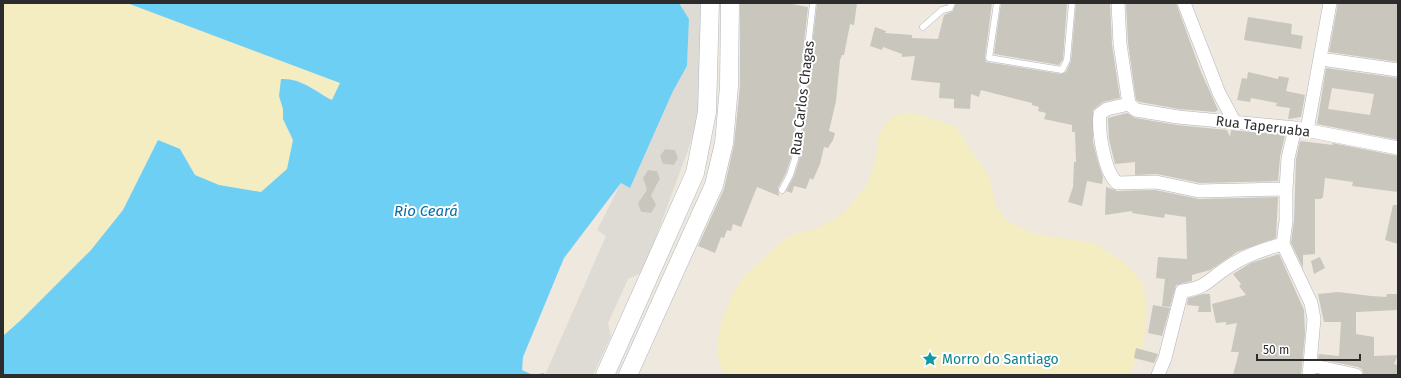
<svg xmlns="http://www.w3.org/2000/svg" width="1401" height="378" font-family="'Fira Sans',sans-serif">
	<rect width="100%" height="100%" fill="#eee8de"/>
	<path fill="#f4edc1" d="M3,3H127L340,83L332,100L311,86L279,96L283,109V119L293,139L287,169L261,192L219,185L195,175L180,149L158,140L123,210L91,250L21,320L3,336Z
		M910,114L923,115L956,127L990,178L996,206L1007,221L1034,234L1095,243L1122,261L1143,283L1147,307L1144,343L1129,375H724L717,354L719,329L731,297L745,275L787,237L820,227L843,214L868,183L876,159L879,133L893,115Z"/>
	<path fill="#dedbd5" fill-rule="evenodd" d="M679,3H701L699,102L696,123L688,150L643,272L628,279L608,323L611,336L593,375H545L606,236L597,230L621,183L630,188L673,91L687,66L689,19ZM665,149L675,150L678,158L674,165L663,164L660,156ZM648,170L657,171L660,179L656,187L646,186L643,178ZM643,196L651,213L641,212L638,203Z"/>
	<path fill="#6ecff4" d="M127,3H679L689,19L687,66L673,91L630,188L621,183L564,258L523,357L522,370L533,375L544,373L545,375H3V336L21,320L91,250L123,210L158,140L180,149L195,175L219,185L261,192L287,169L293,140L283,119V109L279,96L281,79C302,78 314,91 332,100L340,83Z"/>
	<path fill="#c9c6bd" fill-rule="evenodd" d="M740,3H786L808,7L791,158L786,173L778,188L779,196L757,187L741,227L733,224L731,231L727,230L724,238L721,237L715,253L698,246L724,189L734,145L740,86Z
		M817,3H857L854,25L850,24L844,55H842L840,60L836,101L829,131L835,133L833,140L828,148L824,147L820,164L813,180L810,178L806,189L794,186L792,193L786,191L794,176L799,160Z
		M956,3H992L985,57L986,62L1061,74L1066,72L1071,61L1076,3H1110L1112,45L1120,98L1103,102L1093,110V142L1098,162L1103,177L1102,184L1087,181L1082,206L1068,202L1073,187L1074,162H1076L1075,132H1072V125L1044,119L1046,113L1038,111L1039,107L1032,105V103L981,90L979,97L971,94L970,109L954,108V99L939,98L940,83L911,80L915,56L902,57V54L883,47L882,50L870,46L875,27L886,31L885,33L912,35V38L938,39L944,15L953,11Z
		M1001,3H1067L1063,59L1059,65L994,54Z
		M1126,3H1176L1201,72L1218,110L1215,112L1179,109L1140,102L1136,100L1128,43Z
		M1338,3H1398V62L1329,52Z
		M1248,17L1292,24L1291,34L1303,36L1301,49L1244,40Z
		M1326,68L1398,78V140L1317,124ZM1332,88L1374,94L1370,115L1328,109Z
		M1248,72L1278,79L1279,76L1289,78L1286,91L1305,95L1301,117L1288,119L1290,108L1276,106L1277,103L1251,98L1250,102L1237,100L1242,78L1247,79Z
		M1127,113L1135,118L1177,125L1227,130L1230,137L1231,130L1285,135L1280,157L1278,181L1200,183L1157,174L1135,175V162L1115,164L1109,139L1108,118Z
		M1300,141L1333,145L1332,143L1398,156V192L1352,186L1353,182L1325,178L1323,197L1321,199H1315V254L1303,255V268L1291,243L1294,221L1296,159Z
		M665,149L675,150L678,158L674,165L663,164L660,156Z
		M648,170L657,171L660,179L651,195L656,205L651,213L641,212L638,203L647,190L643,178Z
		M1106,187L1117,191L1155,190L1199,199L1278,197L1276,238L1237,252L1210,270L1192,275V281L1176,285L1170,307L1162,306L1165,279L1156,278L1158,257L1187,259L1186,217L1165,214L1164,218L1132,213V211L1105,215Z
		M1393,205H1398V244L1385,240Z
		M1279,254L1304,310L1305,334L1301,375H1233L1239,352H1231L1237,323L1226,325V322L1216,323L1212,304L1246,295L1239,286L1241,284L1233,274L1251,263Z
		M1320,257L1325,268L1314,274L1311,261Z
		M1338,292L1371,296L1386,297L1387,294H1398V310L1356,312V334L1374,337V356L1398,355L1394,364L1398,365V375H1364L1362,369L1358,367L1318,359L1319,354L1339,356L1341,322H1324L1318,294Z
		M1203,294H1210L1211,312H1198L1199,306L1187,305L1188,298Z
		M1153,305L1170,308L1162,336L1148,333Z
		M1136,348L1158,354L1154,363L1134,358Z"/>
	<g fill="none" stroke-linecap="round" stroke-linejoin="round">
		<g stroke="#b2b5c0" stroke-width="7">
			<path id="service" d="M997,3L989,58L1062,70L1067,60L1072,3
				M923,27L942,10L950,8L952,3
				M782,190L790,175L795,159L813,3"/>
		</g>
		<g stroke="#b2b5c0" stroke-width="14">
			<path id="minor" d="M1118,3L1120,44L1129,104
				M1184,3L1219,93L1234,121
				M1321,59L1398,70
				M1129,104L1136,110L1178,117L1295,128L1398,148
				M1129,104L1107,109L1100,114C1098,131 1104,171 1117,183L1156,182L1199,191L1286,189
				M1295,128L1288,158L1286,189V221L1283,244L1311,303L1314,319L1309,375
				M1307,130L1330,3
				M1310,365L1356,375
				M1158,375L1165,358L1182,291C1207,288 1209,279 1228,267C1244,256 1264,249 1283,244"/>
		</g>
		<g stroke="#b2b5c0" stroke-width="19">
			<path id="secondary" d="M605,375L695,173L707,112L710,3
				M628,375L714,185L724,143L729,86L730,3"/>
		</g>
		<use href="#service" stroke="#fff" stroke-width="6"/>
		<use href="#minor" stroke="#fff" stroke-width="13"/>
		<use href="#secondary" stroke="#fff" stroke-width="18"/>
	</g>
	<defs>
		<g id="sight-bare" transform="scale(1.2)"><path d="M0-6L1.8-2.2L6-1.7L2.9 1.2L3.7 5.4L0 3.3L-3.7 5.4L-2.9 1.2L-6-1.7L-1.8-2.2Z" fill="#0f9aa8" stroke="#fff" stroke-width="2.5" paint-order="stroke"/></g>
	</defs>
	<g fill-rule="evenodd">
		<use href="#sight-bare" x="930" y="359"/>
	</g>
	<g text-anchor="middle" stroke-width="4" stroke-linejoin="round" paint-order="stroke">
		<g font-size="14" fill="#2c2c2c" stroke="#fff">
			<text transform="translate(802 98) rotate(-83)" y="5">Rua Carlos Chagas</text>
			<text transform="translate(1263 126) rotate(7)" y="5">Rua Taperuaba</text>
		</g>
		<g font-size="14" fill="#0d838f" stroke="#fff" text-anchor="start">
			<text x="942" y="364">Morro do Santiago</text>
		</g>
		<g font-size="15" font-style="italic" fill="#086da5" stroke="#fff">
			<text x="426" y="216">Rio Ceará</text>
		</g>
	</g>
	<rect width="1401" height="378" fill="none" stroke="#2c2c2c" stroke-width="8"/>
	<path d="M1257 354v6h103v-6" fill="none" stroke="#2c2c2c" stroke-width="2"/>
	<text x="1263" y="354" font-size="12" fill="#2c2c2c" stroke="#ffffff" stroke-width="3" paint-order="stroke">50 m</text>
</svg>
